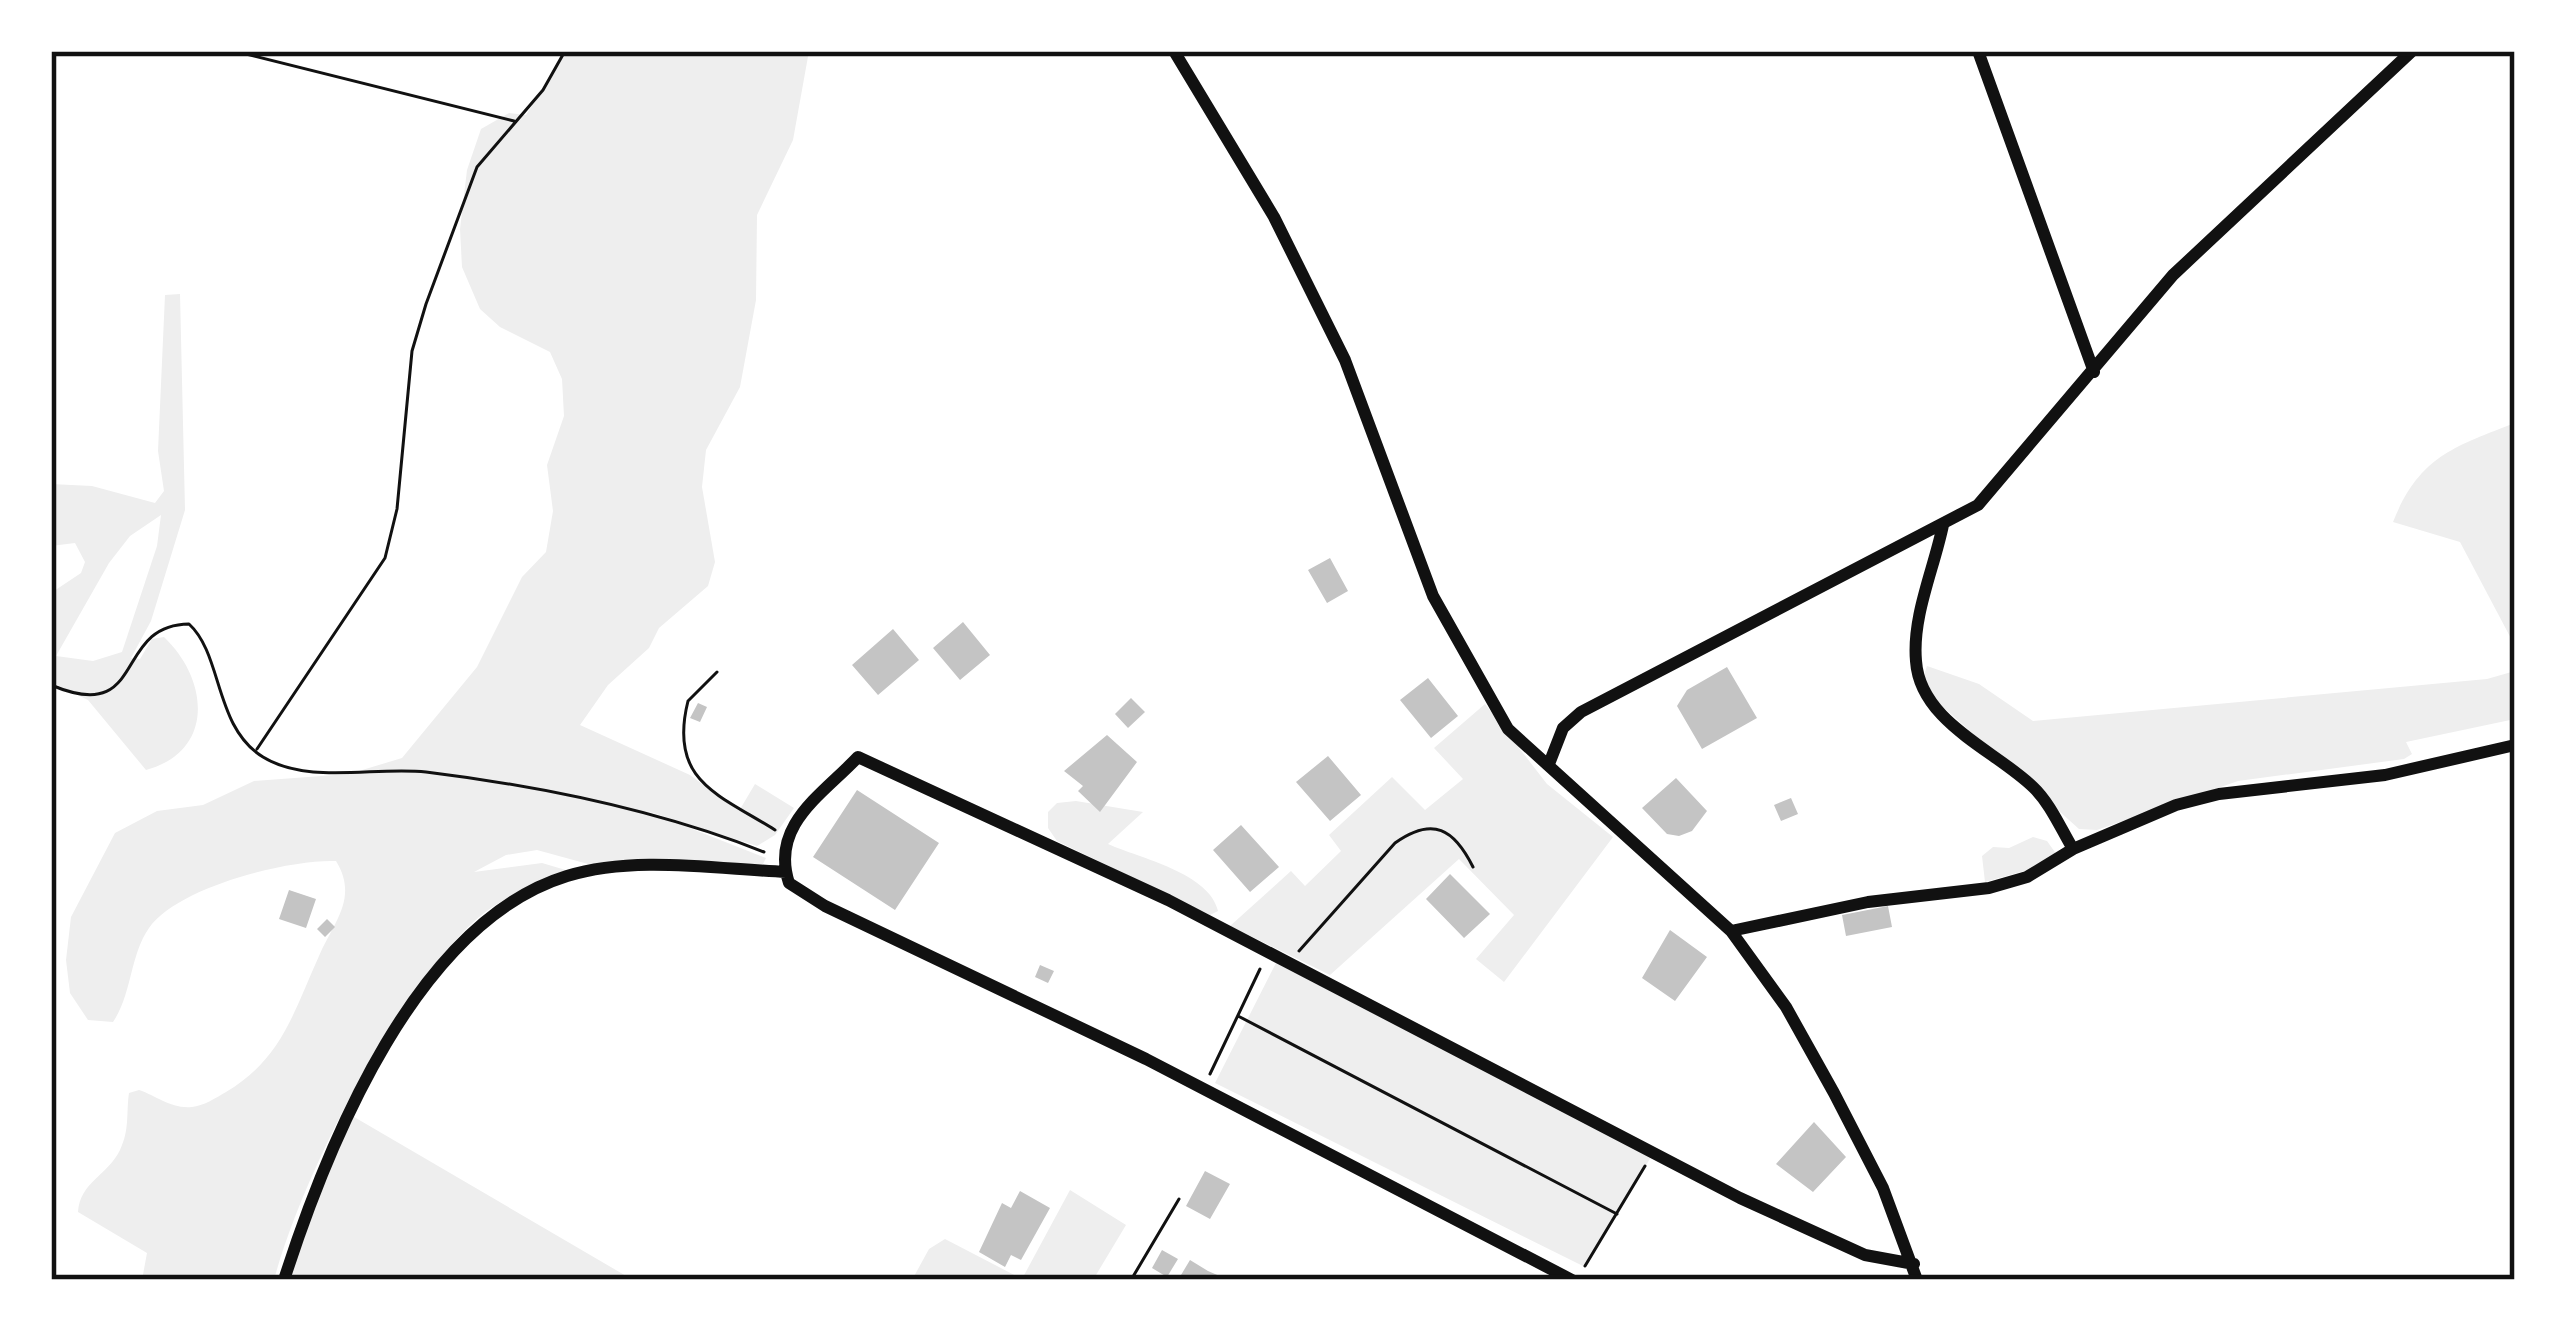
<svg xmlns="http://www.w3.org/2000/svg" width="2566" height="1331" font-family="'PT Sans Narrow',sans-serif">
	<rect width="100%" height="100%" fill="#fff"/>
	<path fill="#eee" fill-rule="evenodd" d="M566,51H809L793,140L757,215L756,300L740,387L706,450L702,487L715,562L708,586L659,628L649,648L608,685L580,725L690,775L739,811L755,784L794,808L775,835L757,846L644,810L766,858L762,866L588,864L537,850L506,855L474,872L542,863L569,871C539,885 503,896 478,918C397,989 302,1175 274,1280H142L147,1253L78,1212C80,1182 108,1175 120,1150C130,1129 126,1113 129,1093L139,1090C157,1096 171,1109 192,1107C203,1106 216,1098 226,1092C282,1059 294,1011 319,956C333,923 359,898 336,861C289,859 177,887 149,928C130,955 132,994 113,1022L88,1020L70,993L66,960L71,917L115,833L157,811L203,805L254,781L349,774L402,758L477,667L522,577L546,552L553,511L547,465L564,416L562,379L550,352L500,327L480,309L462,267L460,229L467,170L481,129L509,113L526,115Z
		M180,294L185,510L151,621L131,658L140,659L152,639L164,637C209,680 215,751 146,770L88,700L51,682V593L81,573L85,562L75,543L51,546V484L92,486L155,503L164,491L158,451L165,295ZM161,515L157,546L122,652L93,661L56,656L109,563L130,536Z
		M2515,423V646L2460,542L2393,522C2419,457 2453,447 2515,423Z
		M1927,666L1979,684L2033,721L2487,679L2515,671V719L2406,742L2412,754L2404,759L2238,781L2097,830L2079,829L1932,697L1923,678Z
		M1485,704L1547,784L1613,837L1504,982L1476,959L1514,915L1459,859L1330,975L1230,926L1291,871L1305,886L1341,851L1329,835L1392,777L1425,810L1463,779L1434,748Z
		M1076,801L1143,812L1108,844C1139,858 1210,873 1218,911L1210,915L1057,841L1048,828V812L1057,803Z
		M2033,837L2047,841L2057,855L2035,868L1985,882L1982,856L1993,847L2009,848Z
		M1276,963L1651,1157L1585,1267L1215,1083Z
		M349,1114L633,1280H289Z
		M1070,1190L1126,1225L1093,1280H912L929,1249L945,1239L1022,1279Z"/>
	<path fill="#c4c4c4" d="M1330,558L1348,591L1327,603L1308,570Z
		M963,622L990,655L960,680L933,648Z
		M893,629L919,660L878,695L852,665Z
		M1727,667L1757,718L1702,749L1677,706L1687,690Z
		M1428,678L1458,716L1431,738L1400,700Z
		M1131,698L1145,712L1128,728L1115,714Z
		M698,703L707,707L700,722L690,718Z
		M1107,735L1137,762L1100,812L1078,791L1083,786L1064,771Z
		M1328,756L1361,795L1330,821L1296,782Z
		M1676,778L1707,811L1692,831L1679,836L1667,834L1642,808Z
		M857,790L939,843L895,910L813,857Z
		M1791,798L1798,814L1781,821L1774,805Z
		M1241,825L1279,867L1250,892L1213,850Z
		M1450,874L1490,914L1464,938L1426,899Z
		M289,890L316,899L306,928L279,919Z
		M1888,906L1892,927L1846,936L1842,915Z
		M327,919L335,927L325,937L317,929Z
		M1670,930L1707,957L1675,1001L1642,978Z
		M1040,965L1054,971L1048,983L1035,977Z
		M1814,1122L1846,1157L1813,1192L1776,1164Z
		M1205,1171L1230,1184L1210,1219L1186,1206Z
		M1020,1191L1050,1208L1021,1260L1011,1255L1005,1267L979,1252L1002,1203L1011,1208Z
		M1162,1250L1178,1259L1167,1277L1152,1268Z
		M1190,1260L1208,1271L1229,1280H1178Z"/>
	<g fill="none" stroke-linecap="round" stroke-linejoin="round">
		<path stroke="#111" stroke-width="3" d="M234,51L514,121
			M717,672L688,701C668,781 718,794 775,830
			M51,685C148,726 112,625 189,624C223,655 214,727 263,757C308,785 376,766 426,772C540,786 658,810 764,852
			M257,749L385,558L397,509L412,351L426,304L477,167L543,90L565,51
			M1299,951L1395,843C1433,816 1454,829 1473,867
			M1238,1016L1617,1214
			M1210,1074L1260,969
			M1585,1266L1645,1166
			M1131,1280L1179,1199"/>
		<path stroke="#111" stroke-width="12" d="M1174,51L1274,217L1345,360L1433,596L1508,729L1731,931L1786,1007L1834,1093L1883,1188L1917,1280
			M1978,51L2094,372
			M1943,525C1934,569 1912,616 1916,661C1920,722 1995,750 2033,787C2050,803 2061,829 2073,849
			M1549,764L1563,728L1581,712L1978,505L2173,275L2412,51
			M1731,931L1868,902L1989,888L2027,877L2073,849L2176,805L2219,794L2385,775L2515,745
			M284,1280C328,1143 417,922 567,876C634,855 716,869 786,872
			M1572,1280L1146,1059L825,906L789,883C770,825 822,795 858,757L1168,900L1740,1198L1865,1255L1914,1264"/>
	</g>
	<rect width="2566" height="1331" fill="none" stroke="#ffffff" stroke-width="108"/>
	<rect x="54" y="54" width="2458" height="1223" fill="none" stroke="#111" stroke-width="4.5"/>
</svg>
